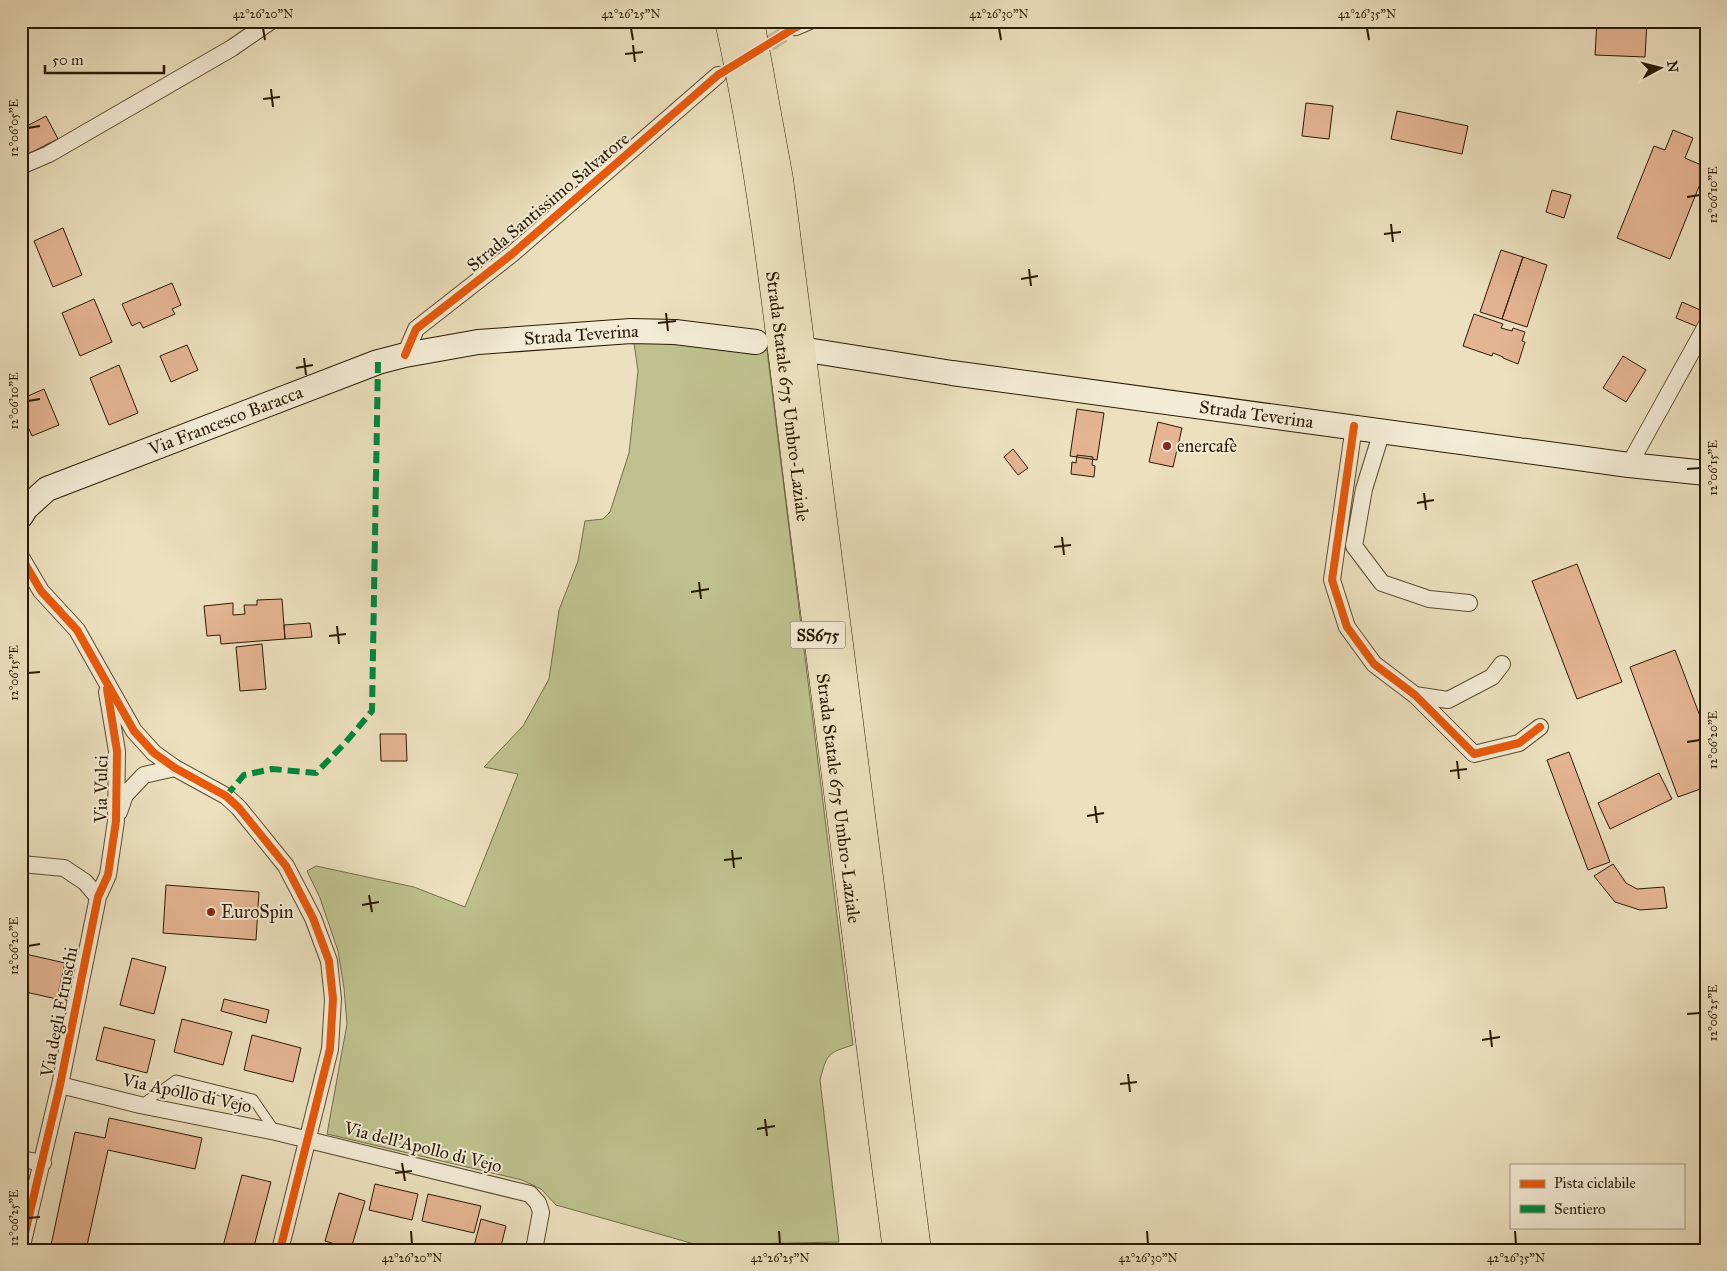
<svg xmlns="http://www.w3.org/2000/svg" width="1727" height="1271" font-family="'IM FELL Great Primer',serif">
	<rect width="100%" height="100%" fill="#ece0be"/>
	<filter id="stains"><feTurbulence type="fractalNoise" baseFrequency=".004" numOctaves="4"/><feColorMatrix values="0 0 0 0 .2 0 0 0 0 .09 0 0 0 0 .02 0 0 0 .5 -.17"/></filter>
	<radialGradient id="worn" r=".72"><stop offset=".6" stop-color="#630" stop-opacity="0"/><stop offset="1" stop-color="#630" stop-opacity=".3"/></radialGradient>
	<path fill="#bec18d" stroke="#746e48" d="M634,343H668L767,350L853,1045C827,1053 827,1054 820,1080L839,1242L698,1245L556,1205L541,1189L522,1180L327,1134L347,1024L344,988L338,951L320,898L307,871L316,866L414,887L465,907L518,774L484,767L523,726L549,679L559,610L578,561L585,521L603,519L610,512L629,453L638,371Z"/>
	<path fill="#e5b492" stroke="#2b1a02" d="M1597,21H1647L1645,57L1595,55Z
		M1306,103L1333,106L1329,139L1302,136Z
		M1397,111L1468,126L1462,154L1391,139Z
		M46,116L58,139L24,156L21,151V129Z
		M1673,130L1693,138L1685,158L1706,167V169L1670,259L1617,238L1654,146L1665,150Z
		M1552,190L1571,195L1564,218L1546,212Z
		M63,228L82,275L53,287L34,241Z
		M1501,250L1523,257L1502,319L1480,312Z
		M1523,257L1547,265L1527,327L1502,319Z
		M172,283L181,305L172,309L175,314L143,328L140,322L132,326L122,304Z
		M94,299L112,342L80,356L62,313Z
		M1682,302L1705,312L1698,327L1676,318Z
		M1474,314L1503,324L1501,328L1512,331L1513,328L1525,332L1522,341L1525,342L1518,364L1503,358V357L1493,353L1492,356L1463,346Z
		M187,345L198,370L171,382L160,356Z
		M1623,356L1646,370L1626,402L1603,388Z
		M119,365L138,413L109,425L90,378Z
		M44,389L59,425L32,436L21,411V399Z
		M1077,409L1104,413L1097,460L1070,456Z
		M1158,422L1182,428L1173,467L1149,462Z
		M1013,449L1028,468L1018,475L1004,457Z
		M1077,455L1093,457L1092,465L1095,466L1094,477L1071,474L1072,462L1076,463Z
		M1577,564L1622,682L1577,699L1532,581Z
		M282,599L285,639L221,644L220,635L207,636L204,606L233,603V615L245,614L244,605H257V600Z
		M310,623L312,637L285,639L284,625Z
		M262,644L266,689L240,691L236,647Z
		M21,647H25V677H21Z
		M1675,650L1706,732V787L1678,797L1630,667Z
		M380,734H406L407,761H381Z
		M1569,752L1610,862L1588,870L1547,760Z
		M1659,773L1672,799L1610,829L1598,803Z
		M1613,864L1626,883L1637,889L1664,887L1667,908L1640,910L1615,902L1594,876Z
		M166,885L259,892L256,940L163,933Z
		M21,953L65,963L57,999L21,991Z
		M132,958L166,967L154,1014L120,1005Z
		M224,999L269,1010L266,1023L221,1011Z
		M182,1019L232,1032L223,1065L174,1052Z
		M104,1027L155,1040L147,1073L96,1060Z
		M252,1035L301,1048L293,1082L244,1070Z
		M21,1097L27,1098L21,1125Z
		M109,1118L202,1138L195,1169L108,1150L86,1250H50L75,1132L105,1138Z
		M242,1175L271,1182L253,1250H222Z
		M375,1184L418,1194L412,1220L369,1210Z
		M339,1193L365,1201L351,1249L325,1241Z
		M428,1194L481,1206L474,1233L422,1221Z
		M481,1219L506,1226L500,1250H473Z"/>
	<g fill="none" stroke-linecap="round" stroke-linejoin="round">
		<path stroke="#c5b898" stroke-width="16" stroke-dasharray="16 8" stroke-linecap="butt" d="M749,56L796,27"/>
		<g stroke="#5b4c31" stroke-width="11">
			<path id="lane" d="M141,1105L176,1080L253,1099L275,1131"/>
		</g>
		<g stroke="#5b4c31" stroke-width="18">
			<path id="street" d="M796,27L810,21
				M21,166L49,154L232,48L271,21
				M405,355L416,329L512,254L718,75
				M1354,426L1332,580L1347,627L1374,664L1415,695L1474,754L1519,743L1540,727
				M1382,431L1364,489L1354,546L1382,583L1429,599L1469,603
				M1629,465L1706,326
				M21,557L41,591L77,630L134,731L154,753L175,768L226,796L239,808L286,866L313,918L329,961L333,999L330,1049L280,1250
				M1415,695L1448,700L1492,677L1502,664
				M119,812L125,795L144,775L175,768
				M21,864L64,868L85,882L98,897
				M60,1085L140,1105L276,1132L530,1194L538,1203L541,1212L534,1250
				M21,1159L43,1163
				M21,1250L60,1085L98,897L108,875L116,821L117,751L107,692"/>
		</g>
		<g stroke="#2b1a02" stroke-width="26">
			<g id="secondary">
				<path id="s1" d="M807,350L952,373L1629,465L1706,473"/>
				<path id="s2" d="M21,516L26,508L47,489L378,362L405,355L478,342L631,331L675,332L756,342"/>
			</g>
		</g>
		<g stroke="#2b1a02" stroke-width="29">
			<g id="highway">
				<path id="s3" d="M729,21C765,185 782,354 803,520C834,764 865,1007 897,1250"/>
				<path d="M750,21L779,179L917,1250"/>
			</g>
		</g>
		<use href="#lane" stroke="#f3ebd5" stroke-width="9"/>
		<use href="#street" stroke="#f3ebd5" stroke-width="16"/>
		<use href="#secondary" stroke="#f3ebd5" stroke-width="24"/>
		<use href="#highway" stroke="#ece0be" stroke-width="28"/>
		<path stroke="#2b1a02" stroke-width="4" stroke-dasharray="9 9" stroke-linecap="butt" d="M21,30L33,21"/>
		<path stroke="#00873e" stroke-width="6" stroke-dasharray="12 6" stroke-linecap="butt" d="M226,796L244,775L272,769L316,773L345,743L372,711L378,362"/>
		<g stroke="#f3ebd5" stroke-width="11">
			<path id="cycleway" d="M405,355L416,329L512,254L718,75L796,27L810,21
				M1354,426L1332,580L1347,627L1374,664L1415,695L1474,754L1519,743L1540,727
				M21,557L41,591L77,630L134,731L154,753L175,768L226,796L239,808L286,866L313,918L329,961L333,999L330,1049L280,1250
				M21,1250L60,1085L98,897L108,875L116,821L117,751L107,689"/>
		</g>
		<use href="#cycleway" stroke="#e8590c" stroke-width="8"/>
	</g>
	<path fill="none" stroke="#2b1a02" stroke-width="2" d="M263,28L265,40M631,28L633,40M999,28L1001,40M1367,28L1369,40M633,45L635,62M625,54L643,52M271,89L273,107M263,99L280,97M28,128L40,126M1687,197L1700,195M1391,224L1393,242M1384,234L1401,232M1029,269L1031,286M1021,279L1038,276M666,313L668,331M658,323L676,321M304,358L306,375M296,368L313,365M28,401L40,399M1687,469L1700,468M1424,493L1426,510M1417,503L1434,500M1062,537L1064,555M1054,547L1071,545M699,582L701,599M691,592L709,589M337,626L339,644M329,636L346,634M28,673L40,672M1687,742L1700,740M1457,761L1459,779M1450,771L1467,769M1095,806L1097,823M1087,816L1104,813M732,850L734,868M724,860L742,858M369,895L372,912M362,905L379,902M28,946L40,944M1687,1014L1700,1013M1490,1030L1492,1047M1482,1040L1500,1037M1128,1074L1130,1092M1120,1084L1137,1082M765,1119L767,1136M757,1129L775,1126M402,1163L405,1181M395,1173L412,1171M28,1218L40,1217M411,1231L412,1244M779,1231L780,1244M1147,1231L1148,1244M1515,1231L1516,1244"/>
	<g fill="#8f2418" stroke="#f3ebd5" stroke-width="2">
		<circle cx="1167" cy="446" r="5"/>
		<circle cx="211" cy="912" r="5"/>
	</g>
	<g text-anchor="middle" stroke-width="4" stroke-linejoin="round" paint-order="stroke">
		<rect fill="#f3ebd5" stroke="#675941" stroke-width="1" x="790.5" y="621.5" width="55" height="27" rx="4"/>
		<g font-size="16" font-weight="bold" fill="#2b1a02">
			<text x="818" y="641">SS675</text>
		</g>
		<g font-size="18" fill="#2b1a02" stroke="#f3ebd5">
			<text transform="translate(548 202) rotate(-40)" y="6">Strada Santissimo Salvatore</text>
			<text dy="6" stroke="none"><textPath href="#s2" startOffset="598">Strada Teverina</textPath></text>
			<text dy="6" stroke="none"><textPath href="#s3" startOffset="380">Strada Statale 675 Umbro-Laziale</textPath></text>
			<text dy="6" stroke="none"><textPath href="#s1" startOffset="454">Strada Teverina</textPath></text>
			<text dy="6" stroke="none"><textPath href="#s2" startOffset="229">Via Francesco Baracca</textPath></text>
			<text transform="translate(101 789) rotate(-89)" y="6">Via Vulci</text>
			<text dy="6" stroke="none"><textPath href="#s3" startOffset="785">Strada Statale 675 Umbro-Laziale</textPath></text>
			<text transform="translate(59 1012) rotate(-79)" y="6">Via degli Etruschi</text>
			<text transform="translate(187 1093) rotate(12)" y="6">Via Apollo di Vejo</text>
			<text transform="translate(423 1147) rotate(14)" y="6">Via dell'Apollo di Vejo</text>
		</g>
		<g font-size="18" fill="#2b1a02" stroke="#f3ebd5" text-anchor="start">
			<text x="1177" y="452">enercafè</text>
			<text x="221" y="918">EuroSpin</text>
		</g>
	</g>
	<rect width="1727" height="1271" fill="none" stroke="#ece0be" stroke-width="55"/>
	<rect x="1510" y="1164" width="175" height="65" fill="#f3ebd5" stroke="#a39781"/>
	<rect x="1520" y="1180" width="25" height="8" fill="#e8590c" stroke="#a39781"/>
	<text x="1554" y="1188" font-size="15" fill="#2b1a02">Pista ciclabile</text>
	<rect x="1520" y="1205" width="25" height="8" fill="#00873e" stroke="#a39781"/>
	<text x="1554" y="1214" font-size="15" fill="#2b1a02">Sentiero</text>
	<g transform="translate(1660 68) rotate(83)" stroke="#f3ebd5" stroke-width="4" paint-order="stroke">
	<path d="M0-4L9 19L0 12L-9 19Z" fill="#2b1a02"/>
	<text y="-8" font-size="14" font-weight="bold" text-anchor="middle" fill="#2b1a02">N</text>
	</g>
	<path d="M45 65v8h119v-8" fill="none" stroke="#2b1a02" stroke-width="2.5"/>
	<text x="52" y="65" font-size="15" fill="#2b1a02" stroke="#f3ebd5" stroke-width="4" paint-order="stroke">50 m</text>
	<rect x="28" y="28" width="1672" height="1216" fill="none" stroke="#2b1a02" stroke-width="2"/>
	<g font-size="12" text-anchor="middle" fill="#2b1a02">
		<text x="263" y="18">42°26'20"N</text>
		<text x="631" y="18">42°26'25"N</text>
		<text x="999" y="18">42°26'30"N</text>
		<text x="1367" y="18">42°26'35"N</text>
		<text transform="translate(14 128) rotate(-90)" y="4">12°06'05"E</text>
		<text transform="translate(1713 195) rotate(-90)" y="4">12°06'10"E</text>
		<text transform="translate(14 401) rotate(-90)" y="4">12°06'10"E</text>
		<text transform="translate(1713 468) rotate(-90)" y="4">12°06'15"E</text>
		<text transform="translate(14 673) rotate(-90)" y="4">12°06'15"E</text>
		<text transform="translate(1713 740) rotate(-90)" y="4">12°06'20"E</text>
		<text transform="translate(14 946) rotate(-90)" y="4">12°06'20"E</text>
		<text transform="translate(1713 1013) rotate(-90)" y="4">12°06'25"E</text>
		<text transform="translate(14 1218) rotate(-90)" y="4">12°06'25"E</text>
		<text x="412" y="1262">42°26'20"N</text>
		<text x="780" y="1262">42°26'25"N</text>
		<text x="1148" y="1262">42°26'30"N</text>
		<text x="1516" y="1262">42°26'35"N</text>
	</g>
	<rect width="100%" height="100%" filter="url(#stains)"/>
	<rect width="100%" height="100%" fill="url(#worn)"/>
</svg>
